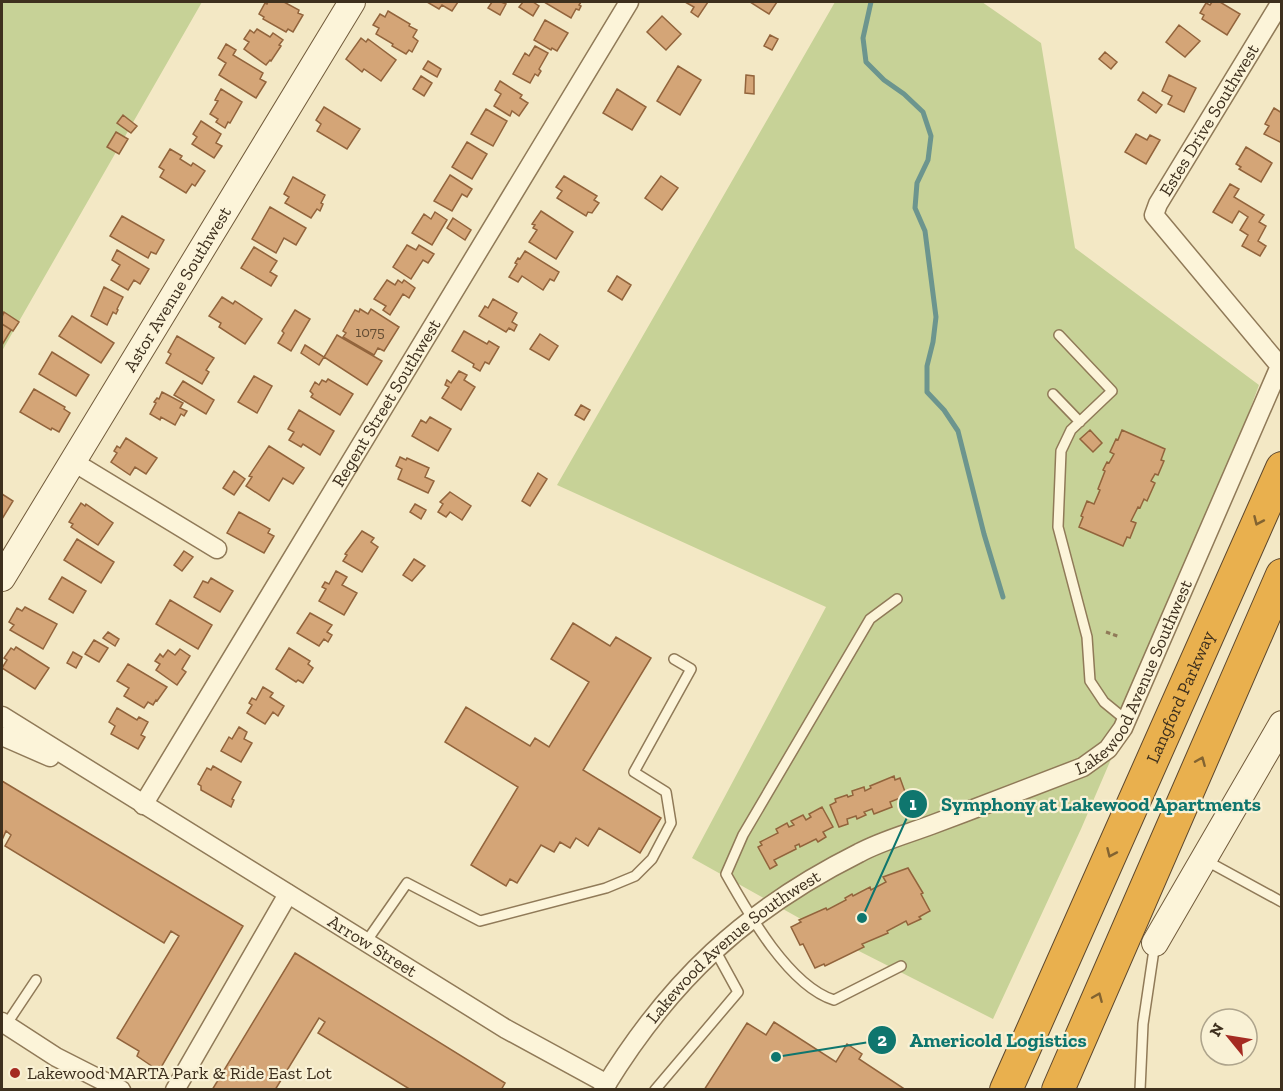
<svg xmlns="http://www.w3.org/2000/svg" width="1283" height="1091" font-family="'Zilla Slab',serif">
	<rect width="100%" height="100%" fill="#f3e8c5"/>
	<path fill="#c7d297" d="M2,2H202L2,351Z
		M835,2H982L1041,43L1075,248L1259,385L1179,601L1081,829L993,1019L849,946L692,858L826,607L557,485Z"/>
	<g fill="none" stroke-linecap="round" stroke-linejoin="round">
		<path stroke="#6c958e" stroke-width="5" d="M871,2L863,38L866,62L884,80L904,94L923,112L931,136L928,160L917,183L915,208L925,231L936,317L933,342L927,366V392L944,410L958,431L984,534L1003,597"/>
	</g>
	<path fill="#d4a577" stroke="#92643c" stroke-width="1.5" d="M268,2H284L299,10L298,13L303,15L293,32L288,29L286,32L263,19L264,17L259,14L265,3L267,4Z
		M427,2H458L452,11L442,5L439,9Z
		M492,2H501L506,4L500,15L488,8Z
		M523,2H533L539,6L533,16L519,7Z
		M544,2H581L579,5L581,6L579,10L576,9L571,18Z
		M685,2H708L698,17L691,12L694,7Z
		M750,2H777L769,14Z
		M1212,2H1220L1240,14L1227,35L1202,19L1204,15L1200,13L1206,3L1210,5Z
		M388,11L410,24L409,26L417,30L413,37L418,41L412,52L409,50L406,54L392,46L393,44L376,34L379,28L373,25L380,14L385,17Z
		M662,16L681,34L666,50L647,32Z
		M545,20L568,33L557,51L552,48L551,50L534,40Z
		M1179,25L1200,41L1185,57L1166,42Z
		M257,29L270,37L273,33L283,40L279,45L281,46L271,61L270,60L266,65L244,49L249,42L244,39L250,30L254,33Z
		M770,35L778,39L772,50L764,46Z
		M361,38L366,42L368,39L396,60L381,81L364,69L362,72L346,59Z
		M226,44L236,50L233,55L263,73L260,79L266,82L256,98L219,75L226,63L218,58Z
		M535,46L548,53L539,69L541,71L538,76L535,74L530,83L513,74L525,53L529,56Z
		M1105,52L1117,62L1111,69L1099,59Z
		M428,61L441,69L437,77L423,69Z
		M678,66L701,80L680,115L657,101Z
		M746,75L754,76V94L745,93Z
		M1169,75L1196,88L1184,112L1168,104L1172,96L1162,91Z
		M421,76L432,83L424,96L413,89Z
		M500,81L522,95L520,98L528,103L519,116L512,111L510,116L494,106L501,94L495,90Z
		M221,89L242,102L230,123L228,122L225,128L216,122L218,119L210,114L218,101L215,100Z
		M617,89L646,107L632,130L603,113Z
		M1143,92L1162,105L1156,113L1138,100Z
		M324,107L360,129L347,149L317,131L321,124L316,120Z
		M1274,108L1282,113V143L1264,134L1269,126L1265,124Z
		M486,109L507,121L493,146L471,134Z
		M123,115L137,126L131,133L117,123Z
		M201,121L221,134L216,143L222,146L214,158L192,144L197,137L193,134Z
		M116,132L128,139L119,154L107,147Z
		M1136,134L1147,140L1150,135L1160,140L1146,164L1125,152Z
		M467,142L487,154L472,179L452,167Z
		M1246,147L1272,163L1261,182L1239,169L1241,167L1236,164Z
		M170,149L182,156L180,159L191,166L193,163L205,171L195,186L192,184L186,193L160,177L164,170L159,167Z
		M450,175L472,189L467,197L462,194L452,211L434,201Z
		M564,176L597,196L594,200L599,203L592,213L588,212L586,216L557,198L562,191L556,187Z
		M661,176L678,188L662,210L645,198Z
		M293,177L325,195L321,203L323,204L320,211L317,209L311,218L285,203L289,197L284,194Z
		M1230,184L1239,189L1234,197L1264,215L1259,222L1266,226L1258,241L1266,246L1260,256L1242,246L1248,235L1240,230L1248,217L1239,211L1232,223L1213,212Z
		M270,207L306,228L296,245L284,238L276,253L252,239Z
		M541,211L573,232L556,259L529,242L537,230L533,228L535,225L532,224Z
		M435,212L447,220L432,245L412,233L424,214L431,219Z
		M122,216L164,240L156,254L151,252L148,258L110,236Z
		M453,218L471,230L465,240L447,228Z
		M407,245L416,250L419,245L434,254L428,263L423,260L411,279L393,267Z
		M254,247L277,261L270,272L277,276L271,286L241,268Z
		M117,250L149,269L140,284L134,280L128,290L111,280L120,265L112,260Z
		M525,251L559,272L554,281L550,279L543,290L522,276L518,282L509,277L517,264L515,263L518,258L520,259Z
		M617,276L631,285L622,300L608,291Z
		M387,280L395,285L398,280L402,283L404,280L415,288L409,298L403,294L390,315L383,310L386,306L374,299Z
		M104,287L123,297L117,309L118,310L116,314L113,312L107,325L91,316Z
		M222,297L233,304L235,301L262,319L245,344L219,327L221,323L209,316Z
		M493,299L517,313L512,322L517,325L514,331L509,328L506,332L479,316L485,306L488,308Z
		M360,309L368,314L371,309L399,327L384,351L378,348L374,355L343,337L346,333L343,331L355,310L359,312Z
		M295,310L310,319L291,351L278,343L284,333L282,331Z
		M4,312L19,322L13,331L2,324V317Z
		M72,316L114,343L101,363L59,336Z
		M2,324L11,330L2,345Z
		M464,331L487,344L489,341L499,347L489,364L485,362L480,371L473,367L474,364L452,351Z
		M540,334L558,346L549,360L530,349Z
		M337,335L382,361L367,385L324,357Z
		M177,336L214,358L206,370L209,372L202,384L166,363L171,354L168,352Z
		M305,345L324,357L319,365L301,353Z
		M52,352L89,375L76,396L39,374Z
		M459,371L467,375L464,380L475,387L461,410L442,398L449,387L445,385L447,380L451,383Z
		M254,376L272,386L257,413L238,402Z
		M328,379L353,394L340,415L311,397L313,394L310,391L315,382L319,385L322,380L326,382Z
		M183,381L214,400L206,414L174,395Z
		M34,389L65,407L64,409L70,413L59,432L52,428L51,430L20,412Z
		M162,392L183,403L180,408L187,411L184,416L181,414L175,425L161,417L160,420L150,414L156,403L154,402L157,398L159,399Z
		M581,405L590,410L584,420L575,415Z
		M299,410L334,431L320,455L303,444L301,447L289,440L294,432L288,429Z
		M430,417L451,429L438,451L412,436L421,420L426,423Z
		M1090,430L1102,443L1093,452L1080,439Z
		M1122,430L1165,449L1161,460L1164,461L1158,475L1155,474L1151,481L1155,483L1147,501L1144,499L1140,508L1138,507L1131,521L1136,523L1130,538L1127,537L1123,546L1079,527L1083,517L1081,516L1087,501L1094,504L1100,490L1098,489L1105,471L1103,470L1107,462L1109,463L1114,454L1110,452L1116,439L1118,440Z
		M126,438L157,458L146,474L135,467L130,475L111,462L117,453L114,451L117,446L120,448Z
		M269,446L304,468L293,484L283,478L269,501L246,486L252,477L249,476Z
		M400,457L406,460L407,458L429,468L425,477L434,481L428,493L398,479L402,469L396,466Z
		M234,471L245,479L234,495L223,488Z
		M538,473L547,479L530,506L522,501Z
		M450,492L471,506L462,520L450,512L446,517L438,512L443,504L440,502Z
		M2,494L13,501L2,519Z
		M81,503L85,506L86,504L113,523L98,545L71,527L73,524L69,522Z
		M415,504L426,510L421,519L410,512Z
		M239,512L270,529L268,533L274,536L264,553L227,533Z
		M362,531L374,538L371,542L378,547L362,572L343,561L347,555L345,554Z
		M77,539L114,562L101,583L64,560Z
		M184,551L193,557L182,571L174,565Z
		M414,559L425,566L412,581L403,575Z
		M336,571L347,577L342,585L357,593L344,615L319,601L326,589L322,587L325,582L329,584Z
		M62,577L86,591L73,613L49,599Z
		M211,578L233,591L220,612L194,597L203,581L208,583Z
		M170,600L212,625L198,649L156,624Z
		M25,607L57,624L43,649L10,630L14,625L9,622L17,608L22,611Z
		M310,613L332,625L327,632L332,635L328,642L324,639L319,646L297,633Z
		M573,623L610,646L616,637L651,658L583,770L661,818L640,853L599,828L588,846L576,838L570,848L560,842L554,852L541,845L517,883L510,879L506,886L471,865L518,787L445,742L466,707L530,746L535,738L549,747L589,682L551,659Z
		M108,632L119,639L115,646L103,638Z
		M94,640L108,648L99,662L85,654Z
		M16,647L49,668L35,689L2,668L7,660L4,658L11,648L14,650Z
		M289,648L310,661L308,664L313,668L303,683L298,680L296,682L276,669Z
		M180,649L190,656L182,669L186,672L177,685L156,670L160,664L155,661L160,654L163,657L168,650L175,655Z
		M73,652L82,657L76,668L67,663Z
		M128,664L167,687L157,701L156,700L153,705L148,702L144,708L124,696L129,688L117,681Z
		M263,687L273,693L270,697L284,706L278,716L273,712L265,724L247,713L252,705L249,703L252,698L256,700Z
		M117,708L137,720L139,717L148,722L141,735L145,737L138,749L111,734L115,726L109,722Z
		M239,727L247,732L244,739L252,743L241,762L221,751L229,737L232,739Z
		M213,766L241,782L232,799L234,800L231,807L201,790V786L198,784L207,768L211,770Z
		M894,776L895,780L900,778L908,800L901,803L900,798L890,802L892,807L874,814L872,809L864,812L866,815L857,819L856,816L847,819L848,824L839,827L830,805L836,802L835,799L847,795L848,797L853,795L852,791L864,787L865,791L871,788L870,786Z
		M2,781L243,926L159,1071L137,1056L139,1051L117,1038L179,936L171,931L164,943L5,846L11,835L6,831L2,840Z
		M822,807L833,827L823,832L826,837L818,842L816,839L800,847L799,844L795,846L796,849L774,860L777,865L770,869L758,847L762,845L760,842L778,833L776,829L787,823L789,827L794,825L791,821L803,815L806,820L811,817L809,814Z
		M908,868L923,893L921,894L930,911L919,917L921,919L908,925L906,921L887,931L888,933L862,944L864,947L825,966L824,964L815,968L803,944L800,945L791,927L801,922L799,920L826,908L827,910L846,900L845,898L852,894L853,896L870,887L871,890L886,882L883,877Z
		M295,953L505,1083L501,1090H411L318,1033L325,1022L319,1018L275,1090H212Z
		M774,1022L836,1062L847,1044L862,1054L859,1059L906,1090H704L747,1023L766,1035Z"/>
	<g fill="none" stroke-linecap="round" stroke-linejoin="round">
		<g stroke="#907a58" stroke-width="12">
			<path id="lane" d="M1059,335L1112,391L1071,430L1061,451L1058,527L1087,637L1090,681L1104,702L1126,720
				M1053,394L1080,422
				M897,599L870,619L743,835L726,874C748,913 789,986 834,1000L901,966
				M1205,860L1282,902
				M366,942L407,883L480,921L606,888L635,876L652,859L671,823L666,792L634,772L691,669L674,659
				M6,1025L36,980
				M655,1090L738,992L715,950
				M1140,1090L1143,1024L1155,943"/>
		</g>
		<g stroke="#907a58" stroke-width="21">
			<g id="street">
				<path d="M72,461L217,549"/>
				<path id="s1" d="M2,716L506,1029L607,1084"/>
				<path d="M2,736L50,757"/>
				<path id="s2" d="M143,805L629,2"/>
				<path d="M2,1022L56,1057L121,1090"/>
				<path d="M175,1090L288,894"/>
				<path id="s3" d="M603,1090C669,981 745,910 859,853C881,841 907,834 931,825C982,806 1033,786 1083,767L1108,749L1123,728L1280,366L1154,215L1158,204L1281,2"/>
			</g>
		</g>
		<g stroke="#725b3b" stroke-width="28">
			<g id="secondary">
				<path id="s4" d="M2,578L352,2"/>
				<path d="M1155,943L1282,724"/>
			</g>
		</g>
		<g stroke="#5d472d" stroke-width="34">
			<g id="highway">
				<path id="s5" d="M1006,1090L1282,468"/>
				<path d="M1058,1090L1282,575"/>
			</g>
		</g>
		<path stroke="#907a58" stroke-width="3" stroke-dasharray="4.5 3" stroke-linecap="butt" d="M1106,632L1120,637"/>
		<use href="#lane" stroke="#fcf4d9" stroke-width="9"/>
		<use href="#street" stroke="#fcf4d9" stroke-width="18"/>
		<use href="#secondary" stroke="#fcf4d9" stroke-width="26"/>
		<use href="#highway" stroke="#e9b04e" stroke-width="32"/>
	</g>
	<defs><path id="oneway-chevron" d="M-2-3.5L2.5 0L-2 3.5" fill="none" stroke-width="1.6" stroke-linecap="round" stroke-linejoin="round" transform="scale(1.5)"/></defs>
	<g stroke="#826331">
		<use href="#oneway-chevron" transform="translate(1258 521) rotate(114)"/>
		<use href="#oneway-chevron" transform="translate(1201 761) rotate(-67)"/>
		<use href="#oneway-chevron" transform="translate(1111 853) rotate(114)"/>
		<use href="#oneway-chevron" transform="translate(1098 997) rotate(-67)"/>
	</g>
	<circle fill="#a52b22" stroke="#f9f1d5" stroke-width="2" cx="15" cy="1073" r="6"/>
	<g text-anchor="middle" stroke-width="4.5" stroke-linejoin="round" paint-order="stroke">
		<g font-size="15" fill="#644d34">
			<text x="370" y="337">1075</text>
		</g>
		<g font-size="18" fill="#3e301e" stroke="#f9f1d5">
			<text dy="6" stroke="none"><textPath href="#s3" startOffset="1352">Estes Drive Southwest</textPath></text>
			<text dy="6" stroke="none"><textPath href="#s4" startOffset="338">Astor Avenue Southwest</textPath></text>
			<text dy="6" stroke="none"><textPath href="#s2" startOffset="470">Regent Street Southwest</textPath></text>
			<text dy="6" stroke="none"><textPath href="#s3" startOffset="699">Lakewood Avenue Southwest</textPath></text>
			<text dy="6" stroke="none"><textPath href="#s5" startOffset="430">Langford Parkway</textPath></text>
			<text dy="6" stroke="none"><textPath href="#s1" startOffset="436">Arrow Street</textPath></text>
			<text dy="6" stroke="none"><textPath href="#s3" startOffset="196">Lakewood Avenue Southwest</textPath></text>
		</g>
		<g font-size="18" fill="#3e301e" stroke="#f9f1d5" text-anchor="start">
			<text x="27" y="1079">Lakewood MARTA Park &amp; Ride East Lot</text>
		</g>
	</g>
	<path fill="none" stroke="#0f766e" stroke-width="2" d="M862 918L913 804M776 1057L882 1040"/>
	<g fill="#0f766e" stroke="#f9f1d5" stroke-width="2">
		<circle cx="862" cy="918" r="6"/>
		<circle cx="776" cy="1057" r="6"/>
		<circle cx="913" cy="804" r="15"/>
		<circle cx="882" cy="1040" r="15"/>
	</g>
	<g font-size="18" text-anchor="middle" font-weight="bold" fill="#fff">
		<text x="913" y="810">1</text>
		<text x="882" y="1046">2</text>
	</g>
	<g font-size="20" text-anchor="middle" font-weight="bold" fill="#0f766e" stroke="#f9f1d5" stroke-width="4.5" stroke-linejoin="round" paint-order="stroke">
		<text x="1101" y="811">Symphony at Lakewood Apartments</text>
		<text x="998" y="1047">Americold Logistics</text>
	</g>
	<rect width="1283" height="1091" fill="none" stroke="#3e301e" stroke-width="6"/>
	<g transform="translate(1229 1037) rotate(300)"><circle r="28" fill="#f9f1d5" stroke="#aea48c" stroke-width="1.5"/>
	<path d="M0-4.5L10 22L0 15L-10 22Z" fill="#a52b22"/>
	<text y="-9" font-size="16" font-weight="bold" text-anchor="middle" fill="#3e301e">N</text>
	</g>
</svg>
